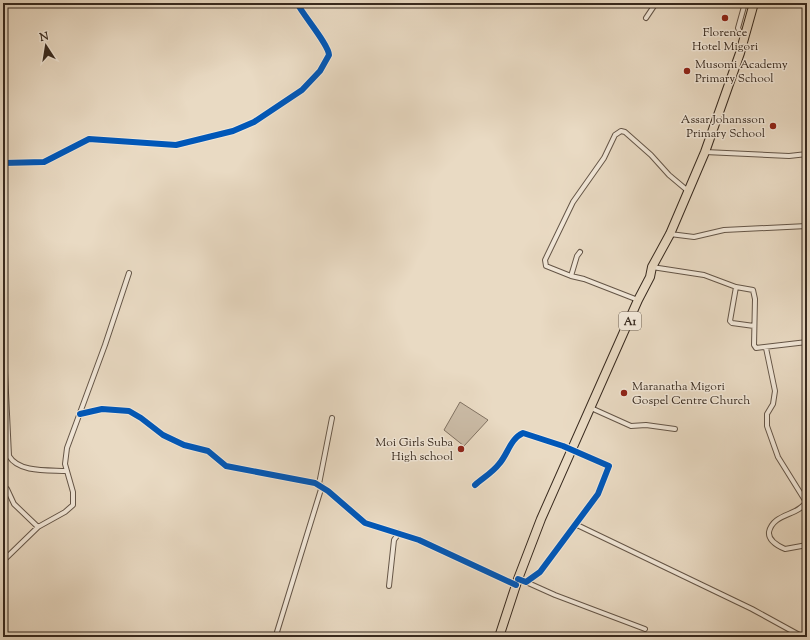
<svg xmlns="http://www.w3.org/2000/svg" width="810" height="640" font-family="'Sorts Mill Goudy',serif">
	<rect width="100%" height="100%" fill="#e9dac3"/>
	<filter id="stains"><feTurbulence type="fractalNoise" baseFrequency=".005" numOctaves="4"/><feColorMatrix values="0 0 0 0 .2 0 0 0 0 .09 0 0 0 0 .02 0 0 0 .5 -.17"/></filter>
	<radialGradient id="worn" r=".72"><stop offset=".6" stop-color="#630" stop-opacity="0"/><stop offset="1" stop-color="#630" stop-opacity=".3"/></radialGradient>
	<path fill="#cbbca7" stroke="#817262" d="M460,402L488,420L464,446L444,430Z"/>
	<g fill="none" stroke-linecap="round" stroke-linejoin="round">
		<g stroke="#645547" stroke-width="6">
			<path id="street" d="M646,18L656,3
				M745,35L740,32L738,28L745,3
				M705,152L789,156L807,154
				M3,163L44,162L89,139L176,145L233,131L254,122L302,90L320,71L329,55C329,45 303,15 297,3
				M670,234L694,237L724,230L807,226
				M580,252L577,256L571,276L584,279L638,300
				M652,267L704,275L736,287L753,290L755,299L754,345L756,348L807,342
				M571,276L546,266L545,260L573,202L604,158L615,135L621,131L625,132L651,155L669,175L688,191
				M736,287L730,321L732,323L754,326
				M3,330L9,456C19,473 49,470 66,471
				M766,348L775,391L773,404L767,414V426L778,457L806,502C798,516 773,513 769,532C768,541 778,546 785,549L807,545
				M591,408L631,426L646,425L675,429
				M80,414L102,409L129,411L141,418L163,435L184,445L208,451L226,466L315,483L328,491L365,523L419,540L516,585
				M319,484L332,418
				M475,485C483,478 493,472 499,464C508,454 510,439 523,433L563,446L609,466L598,494L540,572L526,582L518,579
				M3,487L7,489L14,504L38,527
				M575,524L752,609L803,637
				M3,561L38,527L65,512L73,505V492L65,464L67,448L105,345L129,273
				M526,582L555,595L645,629
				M389,586L394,540L399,533
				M277,632L322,486"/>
		</g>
		<g stroke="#37291e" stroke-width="10">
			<path id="highway" d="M499,637L518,579L541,519L638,300L650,277L652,267L670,234L705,152L740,53L754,3"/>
		</g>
		<use href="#street" stroke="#f1e7d8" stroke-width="4"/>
		<use href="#highway" stroke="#e9dac3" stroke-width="8"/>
		<g stroke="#f1e7d8" stroke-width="8">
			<path id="cycleway" d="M3,163L44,162L89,139L176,145L233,131L254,122L302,90L320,71L329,55C329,45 303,15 297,3
				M80,414L102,409L129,411L141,418L163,435L184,445L208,451L226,466L315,483L328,491L365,523L419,540L516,585
				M475,485C483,478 493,472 499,464C508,454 510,439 523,433L563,446L609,466L598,494L540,572L526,582L518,579"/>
		</g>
		<use href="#cycleway" stroke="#0057b8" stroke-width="6"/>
	</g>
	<g fill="#8f2418" stroke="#f1e7d8" stroke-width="1.5">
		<circle cx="725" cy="18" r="4"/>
		<circle cx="687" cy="71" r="4"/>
		<circle cx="773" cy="126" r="4"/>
		<circle cx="624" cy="393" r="4"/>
		<circle cx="461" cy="449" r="4"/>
	</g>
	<g text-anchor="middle" stroke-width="3" stroke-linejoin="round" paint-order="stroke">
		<rect fill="#f1e7d8" stroke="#6f6256" stroke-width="1" x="619" y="312" width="22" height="18" rx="3"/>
		<g font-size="11" font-weight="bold" fill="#37291e">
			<text x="630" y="325">A1</text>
		</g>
		<g font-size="12" fill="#37291e" stroke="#f1e7d8" text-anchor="start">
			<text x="725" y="36" text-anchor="middle">Florence<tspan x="725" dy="14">Hotel Migori</tspan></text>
			<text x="695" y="68">Musomi Academy<tspan x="695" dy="14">Primary School</tspan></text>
			<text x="765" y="123" text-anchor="end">Assar Johansson<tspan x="765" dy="14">Primary School</tspan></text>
			<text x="632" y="390">Maranatha Migori<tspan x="632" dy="14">Gospel Centre Church</tspan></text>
			<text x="453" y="446" text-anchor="end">Moi Girls Suba<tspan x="453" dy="14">High school</tspan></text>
		</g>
	</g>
	<rect width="810" height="640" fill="none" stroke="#e9dac3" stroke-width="16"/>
	<rect x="4" y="4" width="802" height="632" fill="none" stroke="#37291e" stroke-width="2"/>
	<rect x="8" y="8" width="794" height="624" fill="none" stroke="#37291e"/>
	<g transform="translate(46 46) rotate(348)" stroke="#f1e7d8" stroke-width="3" paint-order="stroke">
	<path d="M0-3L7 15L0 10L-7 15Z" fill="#37291e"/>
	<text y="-6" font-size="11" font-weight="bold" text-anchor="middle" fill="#37291e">N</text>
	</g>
	<rect width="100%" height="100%" filter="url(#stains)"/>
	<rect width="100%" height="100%" fill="url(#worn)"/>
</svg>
